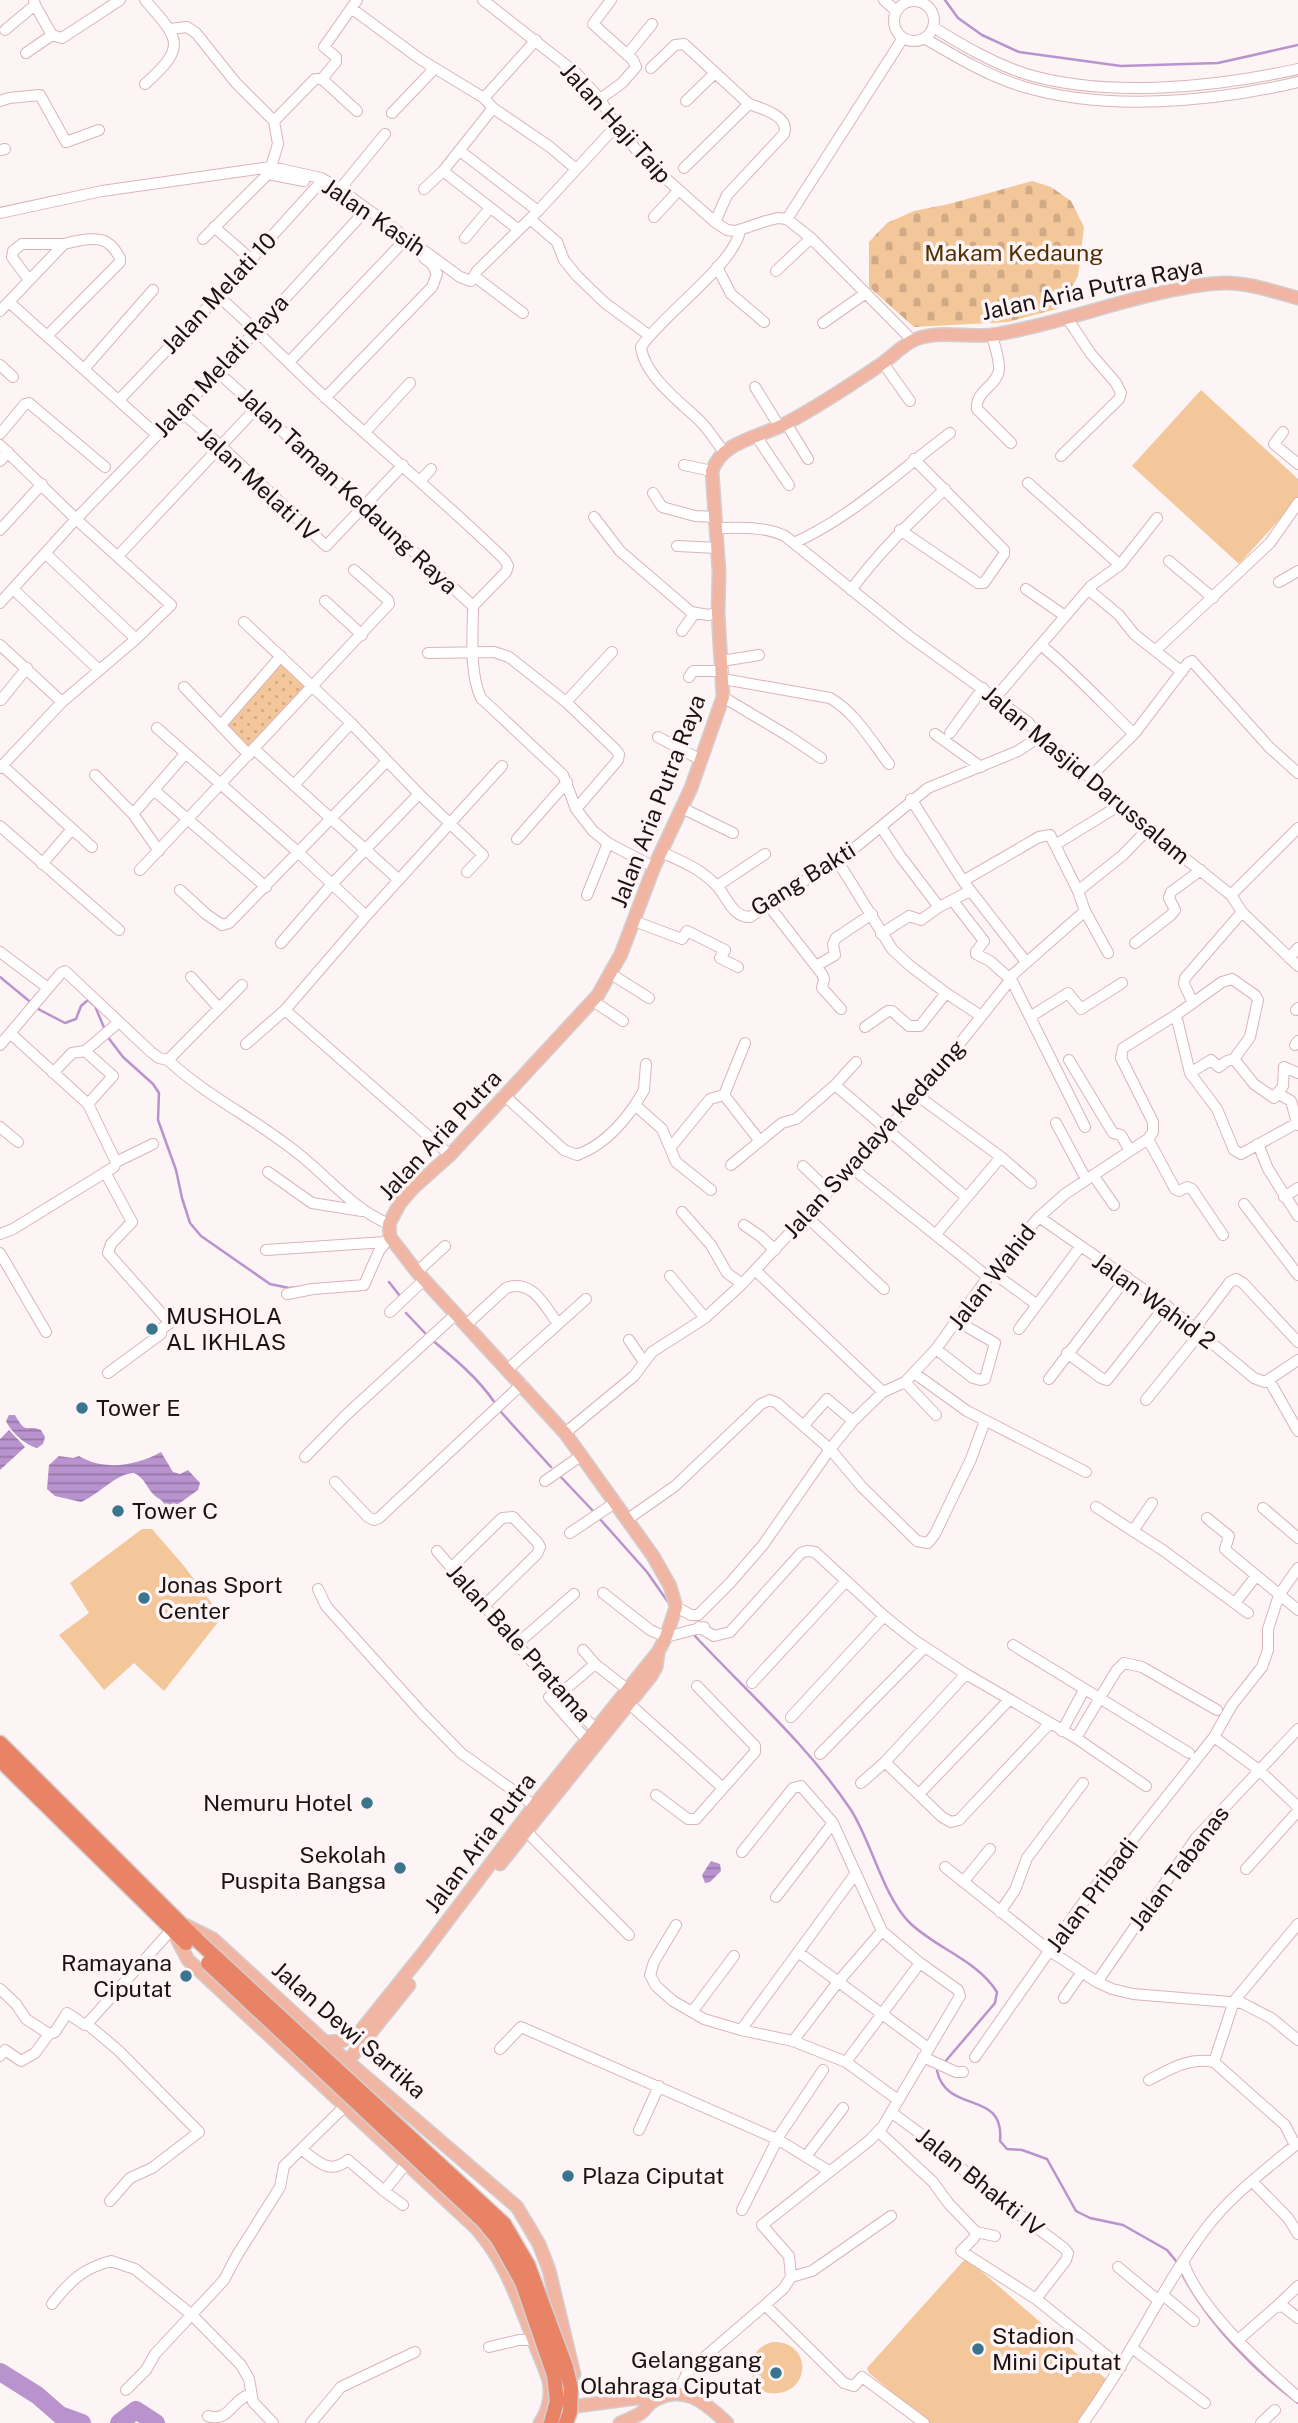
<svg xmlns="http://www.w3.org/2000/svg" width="1298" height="2423" font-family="'Public Sans',sans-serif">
	<defs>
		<pattern id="cemetery-stones" width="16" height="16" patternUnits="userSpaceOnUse" patternTransform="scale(1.75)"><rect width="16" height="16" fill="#f3c79a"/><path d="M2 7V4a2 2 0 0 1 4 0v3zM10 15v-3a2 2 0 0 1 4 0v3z" fill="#d0aa84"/></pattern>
		<pattern id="park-dots" width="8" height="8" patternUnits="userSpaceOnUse" patternTransform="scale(1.75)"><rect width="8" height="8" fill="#f3c79a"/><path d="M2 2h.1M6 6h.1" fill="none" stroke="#d0aa84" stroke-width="1.8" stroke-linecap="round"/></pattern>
		<pattern id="water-rules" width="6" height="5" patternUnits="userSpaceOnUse" patternTransform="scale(1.75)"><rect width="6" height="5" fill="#b993ce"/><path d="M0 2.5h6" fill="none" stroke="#9677a6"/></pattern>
	</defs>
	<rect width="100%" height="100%" fill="#fcf4f5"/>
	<path fill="#f3c79a" d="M1201,390L1298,479V499L1239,564L1132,466Z
		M142,1529H152L184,1566L222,1617L164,1691L134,1663L104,1690L59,1635L89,1613L70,1583Z
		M966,2258L1106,2379L1089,2409L1077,2423H929L869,2373L867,2368Z
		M772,2342C816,2340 811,2403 764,2392L759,2398L748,2388L754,2381C747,2363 753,2348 772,2342Z"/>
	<path fill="url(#cemetery-stones)" d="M1032,181L1051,187L1071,201L1084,227L1078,276L1060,308L1008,322L914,327L869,287V242L887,223L914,211L949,204Z"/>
	<path fill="url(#park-dots)" d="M281,656L312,686L249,755L221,725Z"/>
	<path fill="url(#water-rules)" d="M9,1415H15C27,1436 25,1424 41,1430L45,1437L43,1444L37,1448C25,1445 11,1432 6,1421Z
		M9,1430L25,1447L0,1470V1439Z
		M161,1452L173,1472L180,1474L188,1470L200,1483L198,1490L170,1510L166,1508C163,1499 160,1500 154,1495C146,1487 145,1478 134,1473C117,1473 98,1495 81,1502L55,1496L47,1489L49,1465L59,1456L73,1458L79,1456C104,1471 136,1466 161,1452Z
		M711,1861L720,1864L721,1871L710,1882L705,1883L702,1875Z"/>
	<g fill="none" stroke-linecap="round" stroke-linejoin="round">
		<path stroke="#b993ce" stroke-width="2.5" d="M945,0L958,18L982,35L1019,52L1121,66L1218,63L1298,45
			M0,977L40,1010L65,1023L76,1019L81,1006L88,1000L95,1006L105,1030
			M107,1036L123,1057L153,1084L159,1093L158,1120L176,1170L182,1198L190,1223L201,1236L270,1284L289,1288L299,1287
			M389,1282L400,1296
			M406,1313L425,1333
			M432,1340C455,1359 478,1378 495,1403
			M500,1411L551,1467
			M559,1475L594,1512
			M599,1518L647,1572L668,1602
			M694,1635C747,1692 807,1744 851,1810C871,1841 884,1898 910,1923C937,1949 977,1960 997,1992L995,2003L944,2063
			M937,2071C947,2115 1005,2089 1000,2141L1007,2149L1022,2150L1047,2159L1076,2211L1090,2218L1123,2225L1167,2250L1176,2261
			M1183,2276C1210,2325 1253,2370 1298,2403"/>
		<path stroke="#b993ce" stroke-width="18" d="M0,2372L37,2395L60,2415L82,2423
			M119,2423L136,2410L156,2423"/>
		<g stroke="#dbb4b9" stroke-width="12">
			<path id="minor" d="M483,0L576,73L600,99L616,126L646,161L715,222L727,230L736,231L766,221L778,218L787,219L811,238L913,341
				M884,0L896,11
				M894 21a20 20 0 1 1 40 0a20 20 0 1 1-40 0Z
				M35,5L52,35L62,38L120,0
				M351,8L420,59L484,98L493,108L550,147L576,169
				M933,27C962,45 991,62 1023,73C1105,99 1216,87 1298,69
				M170,29L187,27L196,33L236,83L274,121
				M5,30L35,5L34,0
				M924,38C955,56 986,75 1021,86C1105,112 1213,102 1298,82
				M26,53L52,35
				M627,55L652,24
				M651,68L675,45L684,44L749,104C763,109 790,116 784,134L727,195L715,222
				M322,79L357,111
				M145,84C188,46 179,39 145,0
				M484,98L536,40
				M600,99L622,83L636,67L633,60L593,24L611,0
				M0,101L9,98L40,95L66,142L99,130
				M686,101L715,73
				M392,113L435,68
				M0,150L5,149
				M460,151L538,211
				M271,167L278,144L274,121L315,79H322L336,62V57L324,47L357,0
				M684,168L749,104
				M443,171L493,108
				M340,189L385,134
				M424,189L443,171L519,230
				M0,213L102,191L271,167L321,178L340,189L460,277L471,281L477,271L538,211L616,126
				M654,217L678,191
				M530,219L557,242L564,260L577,276L605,303L650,336
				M787,219L903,38
				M214,227L251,259
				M465,238L490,208
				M203,239L268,174L304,181
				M717,267L731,294L764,322
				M776,271L811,238
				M474,276L523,313
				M29,280L12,257L13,251L22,244H64
				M218,296C256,329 290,365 327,399C386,453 448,504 505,560L508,566L506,572L473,606
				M9,302L157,435
				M0,311L64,244C75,241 100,235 109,244C114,247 117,253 120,258V262L47,336
				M823,323L866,293
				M992,335C994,345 1000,359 999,370C997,386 975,391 977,409L1011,443
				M290,361L403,242
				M883,363L910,401
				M0,365L13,377
				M84,369L153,290
				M218,372L473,606C473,635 469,672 481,698L563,775L576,809L593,831L608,843L654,867
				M755,387L779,426
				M325,398L432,287L437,274L432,264L424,258
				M119,400L218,296L319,184
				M180,411L220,445L326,546L403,465
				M786,423L808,459
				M365,432L410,383
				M1283,432L1274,444L1298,464
				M0,434L25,404L29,403L105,467
				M756,436L789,485
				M0,445L76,519L171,605L136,639L62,702L0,768
				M724,452C716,442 709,430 700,421C680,402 644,375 641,347C660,317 736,263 740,230
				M1061,456L1119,399L1121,393L1116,383L1091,354L1067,318
				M0,461L8,452
				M684,465L712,471
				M420,481L431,469
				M1028,483L1120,565
				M653,493L662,507L695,516L715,517
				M594,517L620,551L691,612L708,615L718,613
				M717,528C740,528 764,526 785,536L909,636L1028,722L1039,737L1058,756L1090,777L1128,813L1231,895L1242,912L1298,966
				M0,530L42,484
				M900,530L978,583H984L1004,554V550L914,459
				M794,543C855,515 896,473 950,433
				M677,546L718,548
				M45,553L136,639
				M118,556L258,406
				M1169,561L1213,598
				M1279,582L1298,571
				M13,589L99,670
				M1026,589L1065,616
				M851,590C879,552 911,521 945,489
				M1089,590L1119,615L1134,634L1182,672
				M325,601L362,635
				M0,603L76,519L218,372L364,212
				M244,622L351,723L419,794L483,855L467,872
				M682,631L694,614
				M0,645L62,702
				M1042,646C1075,673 1103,704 1134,734
				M1156,650L1270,543L1298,503
				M428,653L494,652L509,657L566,702L616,750L619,754L618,760L576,809
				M722,661L759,655
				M689,677L693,671H723
				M723,679L830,698C856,713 872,742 889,764
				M184,687L249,755
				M723,697L790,737L821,758
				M996,697L1091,586L1120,565L1157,518
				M1,700L27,668
				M566,702L612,652
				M221,725L281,656
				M157,728L299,853L366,916
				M950,733L983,688
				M935,734L981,767
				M658,737L701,760
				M254,749L399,880
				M3,766L92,847
				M95,775L133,814L159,851
				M1090,777L1134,734L1188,663L1192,661L1269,747L1298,773
				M295,784L351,723
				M155,791L266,887
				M911,799L963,881L1026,962
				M682,808L733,833
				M133,814L185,754
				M0,826L119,930
				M881,827L901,857L939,907
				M517,839L567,782
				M1055,845L1078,891
				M661,852C681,861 699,868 715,884C727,895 731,917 750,917L857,846L928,788L1018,751L1039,737
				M837,860L892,949L909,965L946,993L981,1016
				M42,864L72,829
				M140,870L389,604L388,600L354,570
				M963,881L1039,837L1050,835L1055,845L1120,805
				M717,886L765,854
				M180,890L206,914L222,925L229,923L387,761
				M587,895L608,843
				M1231,895L1298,828
				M953,901L984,941L976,952V954L990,961L1009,978
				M769,906L822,974L824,979L822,988L841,1009
				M634,921L682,939L687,931L725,950L720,958L738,967
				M881,934L909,916L921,920L939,907L970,891
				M281,943L332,884L419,794
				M1135,943L1171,915L1175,910L1169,898L1171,892L1201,870
				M0,952L48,988
				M1108,953L1085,911L1078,891L1123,855L1148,829
				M1289,958L1298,948
				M816,966L835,955L833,944L836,938L872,914
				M611,974L649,998
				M191,977L218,1007
				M1011,979L1085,1127
				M593,1001L623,1021
				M1193,1003L1184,984L1185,978L1242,912
				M285,1010L450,1155
				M1296,1010L1298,1008
				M1176,1015L1190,1073L1217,1109L1234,1150L1241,1154L1297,1123L1298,1125
				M1030,1017L1068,993L1081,1009L1122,983
				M865,1027L888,1011H892L909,1026H920L946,993
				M246,1044L285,1010L366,916L502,766
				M0,1045L61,973L65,971L151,1052L159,1058L168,1060
				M1295,1045L1298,1041
				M85,1051L113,1076L88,1104
				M1234,1059L1254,1084L1274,1098L1283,1086L1284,1067L1298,1073
				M168,1060C207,1097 258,1120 300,1155C330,1179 353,1209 389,1224
				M168,1060L242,985
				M1069,1060L1113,1133L1121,1135L1130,1151
				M53,1073L72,1053L85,1051L119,1022
				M835,1085L966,1197
				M1277,1093L1291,1101L1297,1123
				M504,1095L564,1150L577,1155C602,1146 620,1127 635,1105L662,1129L676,1162L711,1190
				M724,1095L745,1043
				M918,1096L1001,1157L1031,1183
				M635,1105L644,1090L646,1064
				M1056,1123L1086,1179
				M0,1127L18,1142
				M1148,1139L1175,1189L1179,1191L1187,1187L1192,1189L1223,1235
				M1258,1144L1268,1169L1298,1216
				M671,1147L710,1099L724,1095L759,1140
				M116,1162L153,1144
				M731,1165L782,1123L796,1119L835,1085L856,1062
				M803,1166L829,1191
				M851,1167L988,1277
				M105,1172L132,1222L111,1244L108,1253L170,1323L161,1329V1334L108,1373
				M268,1172L312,1203L362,1211
				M1093,1175L1114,1205
				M1284,1197L1298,1188
				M1244,1204L1298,1275
				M682,1212L711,1245L727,1273L742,1284
				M806,1216L884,1289
				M1039,1217L1166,1305L1254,1378L1265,1382L1298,1360
				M744,1225L760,1236L775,1250
				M0,1234L13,1229L114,1167L116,1162L88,1104L10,1033
				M936,1234L1001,1157
				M266,1250L385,1242
				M0,1253L46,1332
				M755,1270L883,1392
				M417,1272L445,1246
				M992,1272L1036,1304
				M670,1276L705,1318
				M287,1294L313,1289L364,1285L379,1251L390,1237
				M390,1312L424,1280
				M466,1325L506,1288C532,1278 545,1306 558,1324
				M1195,1328L1230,1282L1236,1279L1243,1283L1298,1342
				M1019,1329L1080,1247
				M629,1340L644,1362
				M936,1349L973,1378L981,1380L985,1379L995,1343L957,1321
				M1067,1353L1101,1378L1107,1380L1166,1305
				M508,1369L586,1299
				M914,1373L967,1411L1086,1472
				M1049,1379L1127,1277
				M1269,1380L1298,1431
				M905,1382L936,1415
				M1146,1400L1201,1332
				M804,1425L827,1399L853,1421
				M565,1433L634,1376L652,1352L705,1318L742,1284L918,1096L1011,979L1009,978L1085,911
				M305,1457L345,1416L456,1314
				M545,1481L582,1455
				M335,1482L368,1517L374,1520L379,1518L522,1384
				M1096,1507L1164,1551L1248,1613
				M1263,1508L1298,1538
				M1207,1518L1229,1536L1225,1549L1228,1552L1298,1610
				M628,1519L675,1486L761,1404L770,1400L777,1403L830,1449L862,1487L917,1541L928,1543L935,1534L971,1459L985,1421
				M1133,1531L1152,1503
				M570,1533L616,1502
				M437,1551L560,1694L600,1733
				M452,1567L502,1518L513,1517L538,1543L540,1547L537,1554L484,1606
				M318,1589L326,1606L422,1713L461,1753L539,1809
				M603,1593L650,1630L666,1637L704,1627
				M1235,1603L1256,1576
				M676,1607L691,1615H698L730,1583L763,1545L830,1449L853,1421L883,1392L905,1382L936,1349L988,1277L1039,1217L1065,1194L1148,1139L1153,1132V1122L1121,1058L1123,1048L1176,1015L1222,982L1232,979L1255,995L1258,1000L1250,1037L1234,1059L1227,1061L1219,1067L1211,1060L1190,1073
				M699,1627L714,1636L730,1632L801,1553L807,1551L815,1552L884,1616L914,1640L966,1674L1076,1738L1146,1786
				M517,1644L574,1594
				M1013,1645L1189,1753
				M583,1650L595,1664L627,1689
				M752,1683L846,1581
				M567,1688L595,1664
				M549,1697L586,1739
				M625,1700L723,1788
				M791,1717L884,1616
				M1062,1731L1084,1690
				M1214,1737L1259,1770L1298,1807
				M1076,1738L1116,1671L1124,1663L1142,1667L1217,1710
				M820,1754L925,1647
				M885,1762L942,1817L951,1822L959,1820L1050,1723
				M861,1783L885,1762L966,1674
				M919,1794L1009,1700
				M656,1795L688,1819H696L755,1752V1746L697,1686
				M526,1831L629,1935
				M945,1867L1050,1951L1097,1982L1112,1989L1133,1994L1242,2003L1271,2018L1298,2040
				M1246,1869L1298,1811
				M963,1882L990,1849
				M776,1897L833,1823
				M1000,1912L1015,1890L1027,1858L1083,1783
				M676,1925L654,1962L650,1975L656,1986L673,2001L704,2019L741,2030L793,2041L846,2062L898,2100
				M798,1952L928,2048
				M1097,1982L1196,1838L1298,1729
				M0,1989L16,2004L26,2019L49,2034L55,2032L67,2013L85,2025L87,2024L172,1929
				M1064,1998L1082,1972
				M692,2012L734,1956
				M87,2024L118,2050L199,2132L152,2168L130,2178L110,2201
				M741,2030L856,1873
				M793,2041L838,1982L882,1931
				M500,2049L521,2027L777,2139L829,2171
				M0,2056L5,2050L21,2061L35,2053L49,2034
				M923,2057L956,2072H963
				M975,2057L1087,1897L1214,1737L1232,1705L1262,1667L1268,1650V1629L1279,1595L1298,1568
				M846,2062L920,1963
				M1149,2080C1170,2069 1189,2057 1214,2062
				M891,2112L937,2146L982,2187L1064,2248L1068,2253L1066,2260L1036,2299
				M639,2130L659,2086
				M878,2131L933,2182L949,2204L976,2232L995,2236
				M1295,2145L1285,2125L1214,2062L1234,2001L1298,1924
				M302,2150C319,2162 329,2175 348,2160L384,2191L406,2164
				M807,2155L843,2108
				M1252,2181L1288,2218L1298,2234
				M384,2191L403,2205
				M742,2210L779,2136L823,2070
				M976,2232L974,2238L961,2251L1036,2299L1121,2367
				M1183,2261C1198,2308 1261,2365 1298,2397
				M1118,2267L1159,2301
				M791,2277L812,2271L891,2216
				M1163,2295L1194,2321
				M52,2304C69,2282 83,2268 111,2261L135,2269L192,2315L241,2365L249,2379L253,2402L273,2423
				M765,2305L844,2383L854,2386L862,2377L924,2423
				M1277,2306L1298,2286
				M1238,2340L1277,2306L1284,2307L1298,2318
				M489,2347L519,2340H533
				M1132,2348L1205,2403
				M126,2390L146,2370L155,2354L224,2280L236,2257L280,2187L284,2166L346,2105
				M678,2393L687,2373L700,2361L765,2305L784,2288L791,2277L789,2256L762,2225L870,2140L883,2126L960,1996L958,1990L920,1963L882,1931L833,1823L801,1786L793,1788L742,1852
				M208,2416C229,2423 232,2399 251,2394
				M311,2423L341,2387L415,2352
				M1083,2423C1128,2362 1159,2292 1204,2231C1229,2197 1265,2170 1298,2143
				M1261,2423L1275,2410"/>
		</g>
		<g stroke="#d2cfd0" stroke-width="15">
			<path id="major" d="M500,1864L651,1676L656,1667L658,1654
				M185,1925L213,1939L325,2042L517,2207L539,2244L549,2270L574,2374
				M175,1935L188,1960L475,2227C505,2260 518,2300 534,2341C538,2354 546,2368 549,2382C552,2395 548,2412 540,2423
				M325,2042L342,2041L359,2033L424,1952L534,1806L658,1652L666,1637L676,1607L670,1586L653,1556L565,1433L417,1272L390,1237L389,1224L400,1203L413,1188L450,1155L598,995L621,954L654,867L691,788L723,697L718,613L719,572L712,471C722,441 760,437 785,424C817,407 849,386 880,365C891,358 901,346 914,340C939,329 971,339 998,334C1056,324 1111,303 1168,291C1187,287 1206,283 1225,283C1250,283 1275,292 1298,298
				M348,2061L409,1985
				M577,2406L637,2398L652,2402
				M620,2423C627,2420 635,2417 641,2413C645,2410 648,2404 653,2401C683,2383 705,2402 727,2423"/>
		</g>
		<g stroke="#d2cfd0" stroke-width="17">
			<path id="highway" d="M0,1743L197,1940
				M0,1760L186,1943"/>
		</g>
		<use href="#minor" stroke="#fff" stroke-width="10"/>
		<use href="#major" stroke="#f1b5a3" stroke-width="12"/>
		<use href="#highway" stroke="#e88465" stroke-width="14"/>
		<g stroke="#d2cfd0" stroke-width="17" stroke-linecap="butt">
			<path id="highway-bridge" d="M197,1940L504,2224L528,2265L566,2367L571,2388L570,2412L566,2423
				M208,1963L484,2222L498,2239L522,2282L554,2375L557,2401L551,2423"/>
		</g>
		<use href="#highway-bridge" stroke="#e88465" stroke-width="14"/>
	</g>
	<g fill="#3a748d" stroke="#fcf4f5" stroke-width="2.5">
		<circle cx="152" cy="1329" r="7"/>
		<circle cx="82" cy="1408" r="7"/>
		<circle cx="118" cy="1511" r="7"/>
		<circle cx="144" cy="1598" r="7"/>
		<circle cx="367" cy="1803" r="7"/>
		<circle cx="400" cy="1868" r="7"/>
		<circle cx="186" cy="1976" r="7"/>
		<circle cx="568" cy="2176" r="7"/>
		<circle cx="978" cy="2349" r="7"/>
		<circle cx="776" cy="2373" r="7"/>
	</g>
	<g text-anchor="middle" stroke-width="7" stroke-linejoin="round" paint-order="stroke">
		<g font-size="23" fill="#1e1113" stroke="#fcf4f5">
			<text transform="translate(616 123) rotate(48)" y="8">Jalan Haji Taip</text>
			<text transform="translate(374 217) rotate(34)" y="8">Jalan Kasih</text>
			<text transform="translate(1092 289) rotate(-12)" y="8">Jalan Aria Putra Raya</text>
			<text transform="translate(219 293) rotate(-47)" y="8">Jalan Melati 10</text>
			<text transform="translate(221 366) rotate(-47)" y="8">Jalan Melati Raya</text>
			<text transform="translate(258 484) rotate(43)" y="8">Jalan Melati IV</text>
			<text transform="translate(348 491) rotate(43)" y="8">Jalan Taman Kedaung Raya</text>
			<text transform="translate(1086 775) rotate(40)" y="8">Jalan Masjid Darussalam</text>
			<text transform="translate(658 801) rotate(-69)" y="8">Jalan Aria Putra Raya</text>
			<text transform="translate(803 879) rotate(-32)" y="8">Gang Bakti</text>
			<text transform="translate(440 1135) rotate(-47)" y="8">Jalan Aria Putra</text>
			<text transform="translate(874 1139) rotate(-48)" y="8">Jalan Swadaya Kedaung</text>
			<text transform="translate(992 1277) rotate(-52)" y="8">Jalan Wahid</text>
			<text transform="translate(1154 1301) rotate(36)" y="8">Jalan Wahid 2</text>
			<text transform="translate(519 1643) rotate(48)" y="8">Jalan Bale Pratama</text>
			<text transform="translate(480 1843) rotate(-53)" y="8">Jalan Aria Putra</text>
			<text transform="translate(1179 1868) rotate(-53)" y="8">Jalan Tabanas</text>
			<text transform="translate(1092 1895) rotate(-53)" y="8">Jalan Pribadi</text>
			<text transform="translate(349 2030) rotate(41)" y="8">Jalan Dewi Sartika</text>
			<text transform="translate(980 2182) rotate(39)" y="8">Jalan Bhakti IV</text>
		</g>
		<g font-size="23" fill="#523003" stroke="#fcf4f5">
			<text x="1014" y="261">Makam Kedaung</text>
		</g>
		<g font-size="23" fill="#1e1113" stroke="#fcf4f5" text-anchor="start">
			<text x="166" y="1324">MUSHOLA<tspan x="166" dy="26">AL IKHLAS</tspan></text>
			<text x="96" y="1416">Tower E</text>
			<text x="132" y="1519">Tower C</text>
			<text x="158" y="1593">Jonas Sport<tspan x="158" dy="26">Center</tspan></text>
			<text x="353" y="1811" text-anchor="end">Nemuru Hotel</text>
			<text x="386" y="1863" text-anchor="end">Sekolah<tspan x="386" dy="26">Puspita Bangsa</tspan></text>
			<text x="172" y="1971" text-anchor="end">Ramayana<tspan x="172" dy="26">Ciputat</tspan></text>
			<text x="582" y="2184">Plaza Ciputat</text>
			<text x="992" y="2344">Stadion<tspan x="992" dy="26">Mini Ciputat</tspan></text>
			<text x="762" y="2368" text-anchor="end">Gelanggang<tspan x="762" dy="26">Olahraga Ciputat</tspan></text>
		</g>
	</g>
</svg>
